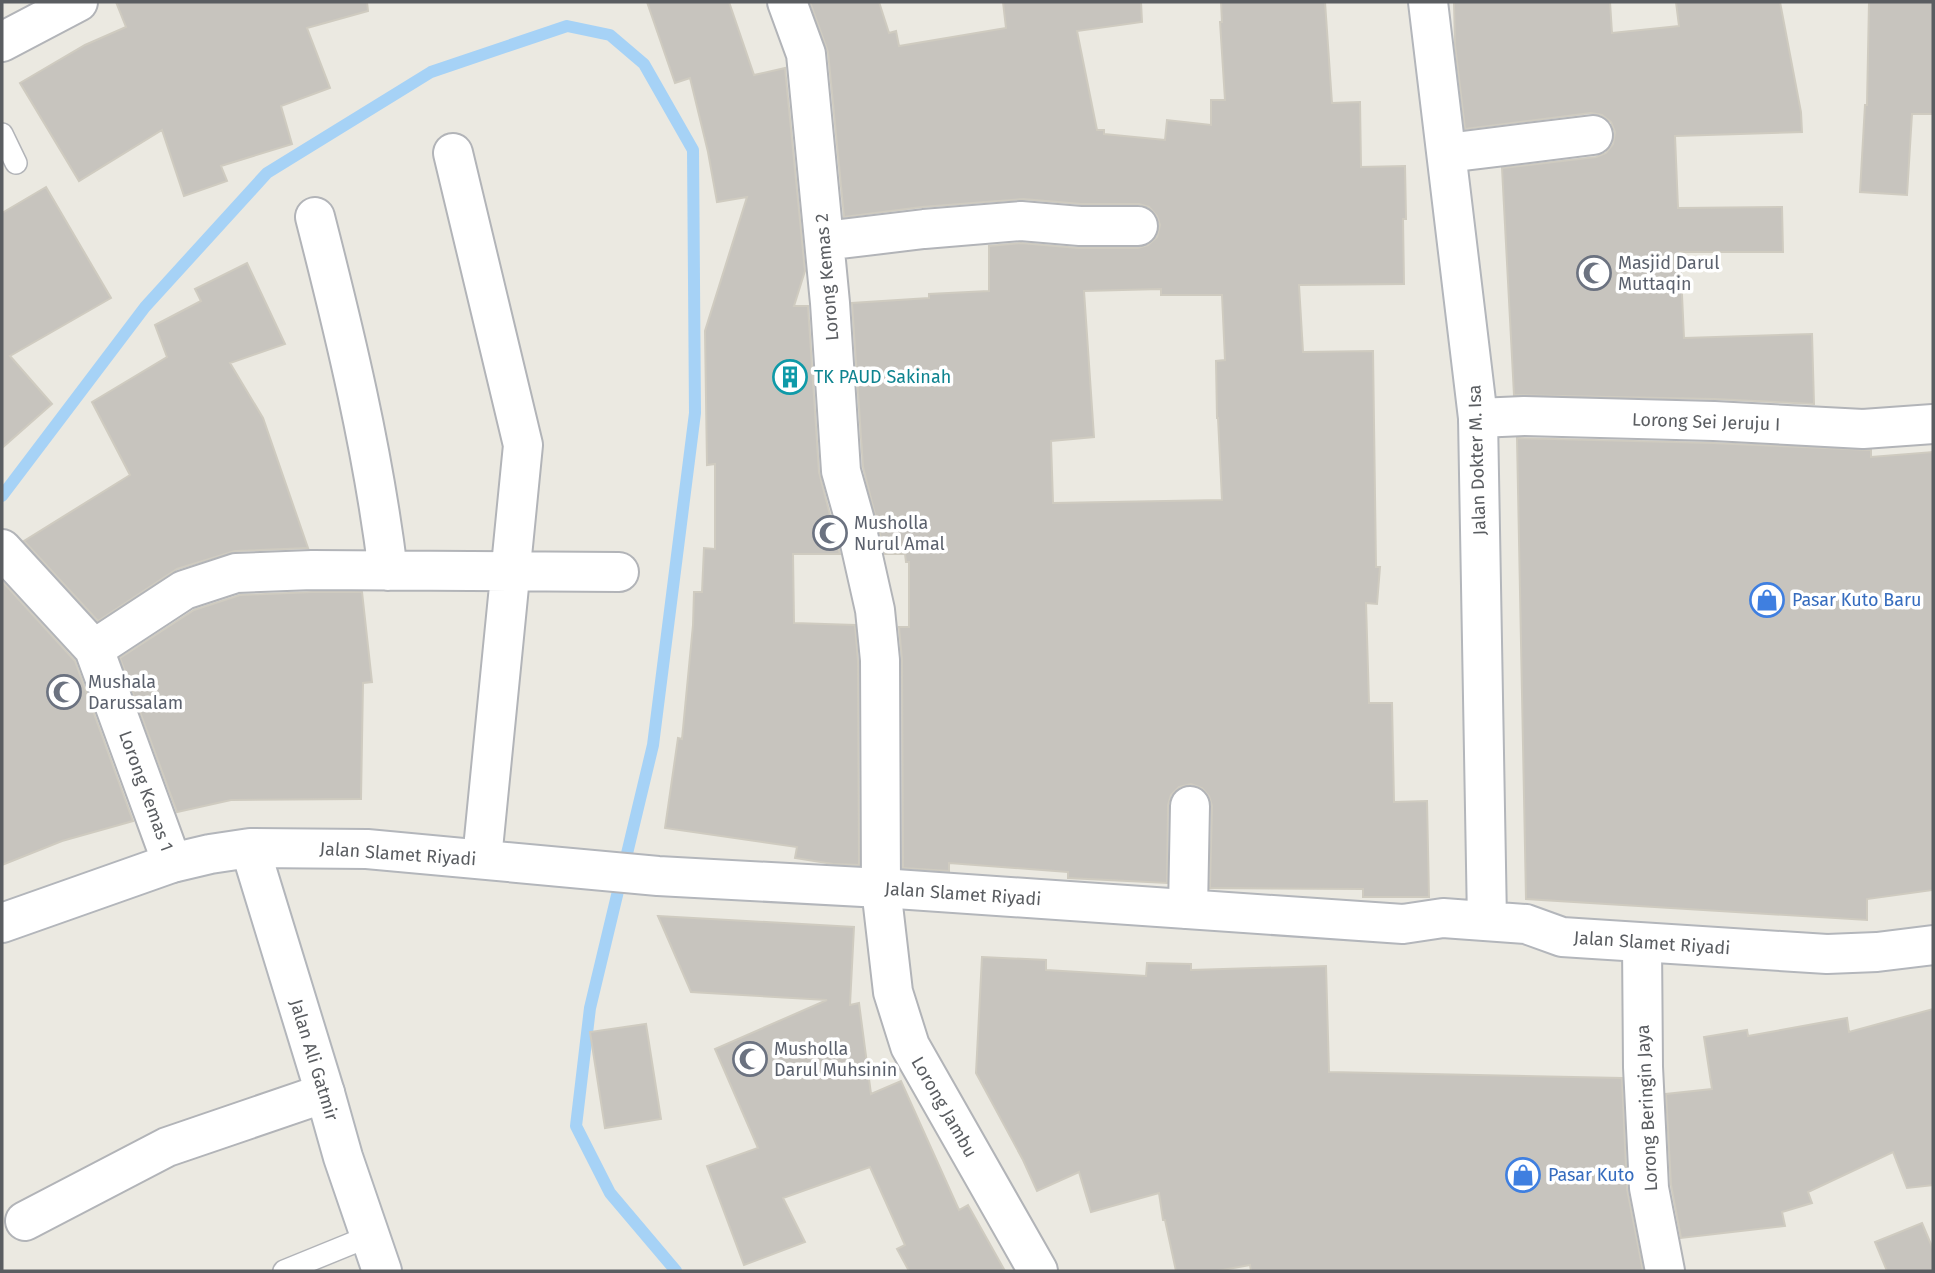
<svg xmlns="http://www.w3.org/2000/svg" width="1935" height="1273" font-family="'Fira Sans',sans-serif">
	<rect width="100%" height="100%" fill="#ebe9e1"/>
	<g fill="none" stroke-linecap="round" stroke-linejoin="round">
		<path stroke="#a6d2f6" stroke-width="12" d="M2,496L145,307L267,173L431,72L567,26L610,35L644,64L693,150L695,413L653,745L590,1008L576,1126L610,1193L676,1271"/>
	</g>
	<path fill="#c7c4be" stroke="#cfcbc0" stroke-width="2" fill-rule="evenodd" d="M116,2H367L368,11L307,28L330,88L281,106L292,144L221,166L227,181L184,196L162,130L79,181L20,83L85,45L126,27Z
		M647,2H729L754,75L785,68L805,271L794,306H808L819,472L840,554H793L794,623L855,625L858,661L859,865L833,864L795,858L797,847L665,828L678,738L682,739L693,625L694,592H702L704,548L715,549V464L707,465L705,331L747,197L717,202L708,152L690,78L675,83Z
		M810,2H879L889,33L896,31L899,46L1006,28L1003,2H1141L1142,22L1077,31L1097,130H1104V134L1165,140L1167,120L1211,125V100H1225L1220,22H1222L1221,2H1325L1332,103L1360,102L1361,167L1405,166L1406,219H1403L1404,284L1299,285L1303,352L1373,351L1376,567H1380L1377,604L1366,603L1369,703H1392L1394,802L1427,801L1429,897H1363V889L1210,888L1212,806L1209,796L1202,788L1191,784L1179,787L1171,795L1168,805L1167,883L1068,878V872L949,863V871L903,868L902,660L899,627H909V562H906L905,554H885L863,467L852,303L929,298V294L989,291V246L1021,243L1078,248H1138L1148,245L1157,237L1160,225L1157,216L1149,207L1139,204H1081L1023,199L922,207L844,217L828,52ZM1161,289V295H1222L1225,360L1216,361L1217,418H1218L1222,500L1053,503L1051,441L1094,437L1084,291Z
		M1454,2H1610L1612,33L1679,26L1676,2H1780L1801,112L1802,132L1675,136L1678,208L1782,207L1783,252H1680L1684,338L1812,334L1814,404L1715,399L1514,395L1502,168L1596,157L1606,153L1613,144L1615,132L1611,122L1602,115L1591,113L1465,129L1455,45Z
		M1869,2H1933V114H1912L1907,195L1860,192L1865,105H1867Z
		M46,187L111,298L10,356L52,404L2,448V213Z
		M247,263L285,344L230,363L263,418L308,548L235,551L177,569L98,621L24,541L130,475L92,402L167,357L155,325L201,301L195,289Z
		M1517,438L1713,443L1871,450V457L1933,452V890L1867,899V920L1526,899Z
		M2,581L75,661L133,821L62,841L2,865Z
		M312,592H362L372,682L363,683L361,799L231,800L177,812L120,658L194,610L240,595Z
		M658,916L854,927L850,1005L859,1003L871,1094L901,1081L959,1210L968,1205L1005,1271H909L897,1249L905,1245L870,1167L783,1198L805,1242L744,1265L707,1166L758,1148L715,1049L827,1000L691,992Z
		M982,957L1046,960V970L1146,976L1147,963L1191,964V970L1326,966L1329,1072L1622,1078L1627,1189L1643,1271H1251L1250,1265L1217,1271H1176L1165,1220H1163L1159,1193L1091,1212L1079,1172L1037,1191L1023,1160L976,1073Z
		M1933,1009V1185L1907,1188L1893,1152L1808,1192L1812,1203L1782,1212L1785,1226L1681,1238L1671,1185L1666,1094L1712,1089L1704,1037L1747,1030L1748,1036L1847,1018L1849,1032Z
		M646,1024L661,1119L605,1128L590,1032Z
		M1922,1223L1933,1249V1271H1887L1875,1242Z"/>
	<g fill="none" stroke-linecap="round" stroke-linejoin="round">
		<g stroke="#b2b4b8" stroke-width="24">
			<path id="lane" d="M2,134L16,163
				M284,1271L370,1236"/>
		</g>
		<g stroke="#b2b4b8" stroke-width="42">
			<path id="street" d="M787,2L806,54L830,303L841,471L855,521L875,610L880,660L881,888L893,992L910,1046L1038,1271
				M2,42L78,2
				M453,153L523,445L482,859
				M1447,153L1593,135
				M315,217C345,334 373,450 388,571
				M824,241L924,229L1021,221L1080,226H1138
				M1478,418L1524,416L1714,421L1863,429L1933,424
				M2,549L94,649L172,863
				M94,649L184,590L236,573L312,570L619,572
				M1188,909L1190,806
				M1642,943L1643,1067L1649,1188L1665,1271
				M25,1221L167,1147L325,1093"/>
		</g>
		<g stroke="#b3b6bb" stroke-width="42">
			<path id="secondary" d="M1428,2L1478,418L1487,921
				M250,848L325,1093L343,1157L382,1271
				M2,923L172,863L210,854L250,848L367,849L658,876L881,888L1403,924L1443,918L1526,924L1562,937L1827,954L1877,952L1933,945"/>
		</g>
		<use href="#lane" stroke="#fff" stroke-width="21"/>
		<use href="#street" stroke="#fff" stroke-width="38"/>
		<use href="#secondary" stroke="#fff" stroke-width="38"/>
	</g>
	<defs>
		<g id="mosque-ring" transform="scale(1.75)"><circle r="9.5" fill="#fff" stroke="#6b7280" stroke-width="1.5"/><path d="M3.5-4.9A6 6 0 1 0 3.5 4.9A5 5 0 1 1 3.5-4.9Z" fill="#6b7280"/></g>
		<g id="building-ring" transform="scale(1.75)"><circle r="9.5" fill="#fff" stroke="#0f9aa8" stroke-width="1.5"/><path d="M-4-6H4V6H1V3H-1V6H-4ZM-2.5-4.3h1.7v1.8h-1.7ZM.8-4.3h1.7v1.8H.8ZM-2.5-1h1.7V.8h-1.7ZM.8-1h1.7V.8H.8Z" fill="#0f9aa8"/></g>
		<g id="shop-ring" transform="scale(1.75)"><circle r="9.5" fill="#fff" stroke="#3f7fe0" stroke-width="1.5"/><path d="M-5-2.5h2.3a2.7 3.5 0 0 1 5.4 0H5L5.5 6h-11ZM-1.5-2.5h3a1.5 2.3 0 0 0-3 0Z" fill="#3f7fe0"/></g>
	</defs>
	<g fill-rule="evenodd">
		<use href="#mosque-ring" x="1594" y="273"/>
		<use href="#building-ring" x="790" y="377"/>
		<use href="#mosque-ring" x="830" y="533"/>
		<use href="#shop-ring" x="1767" y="600"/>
		<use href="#mosque-ring" x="64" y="692"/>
		<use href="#mosque-ring" x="750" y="1059"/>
		<use href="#shop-ring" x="1523" y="1175"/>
	</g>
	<g text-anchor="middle" stroke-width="7" stroke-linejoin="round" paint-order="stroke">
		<g font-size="18" fill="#5b616d" stroke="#fff" text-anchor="start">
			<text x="1618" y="269">Masjid Darul<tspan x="1618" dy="21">Muttaqin</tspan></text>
			<text x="854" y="529">Musholla<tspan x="854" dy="21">Nurul Amal</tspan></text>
			<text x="88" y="688">Mushala<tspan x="88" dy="21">Darussalam</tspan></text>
			<text x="774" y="1055">Musholla<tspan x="774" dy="21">Darul Muhsinin</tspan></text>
		</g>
		<g font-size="18" fill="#5a5d61" stroke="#fff">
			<text transform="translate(827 277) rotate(-95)" y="6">Lorong Kemas 2</text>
			<text transform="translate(1706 422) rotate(2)" y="6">Lorong Sei Jeruju I</text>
			<text transform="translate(1477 460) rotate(-92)" y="6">Jalan Dokter M. Isa</text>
			<text transform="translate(146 791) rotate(70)" y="6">Lorong Kemas 1</text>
			<text transform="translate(398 854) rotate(4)" y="6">Jalan Slamet Riyadi</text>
			<text transform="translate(963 894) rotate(4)" y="6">Jalan Slamet Riyadi</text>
			<text transform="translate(1652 943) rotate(4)" y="6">Jalan Slamet Riyadi</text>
			<text transform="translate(314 1060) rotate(73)" y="6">Jalan Ali Gatmir</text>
			<text transform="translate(944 1107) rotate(60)" y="6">Lorong Jambu</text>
			<text transform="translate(1647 1108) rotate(-93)" y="6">Lorong Beringin Jaya</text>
		</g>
		<g font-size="18" fill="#0d838f" stroke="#fff" text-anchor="start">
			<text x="814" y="383">TK PAUD Sakinah</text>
		</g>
		<g font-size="18" fill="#366cbe" stroke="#fff" text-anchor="start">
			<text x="1792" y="606">Pasar Kuto Baru</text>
			<text x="1548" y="1181">Pasar Kuto</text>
		</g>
	</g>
	<rect width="1935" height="1273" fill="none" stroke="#5a5d61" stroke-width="7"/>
</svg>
